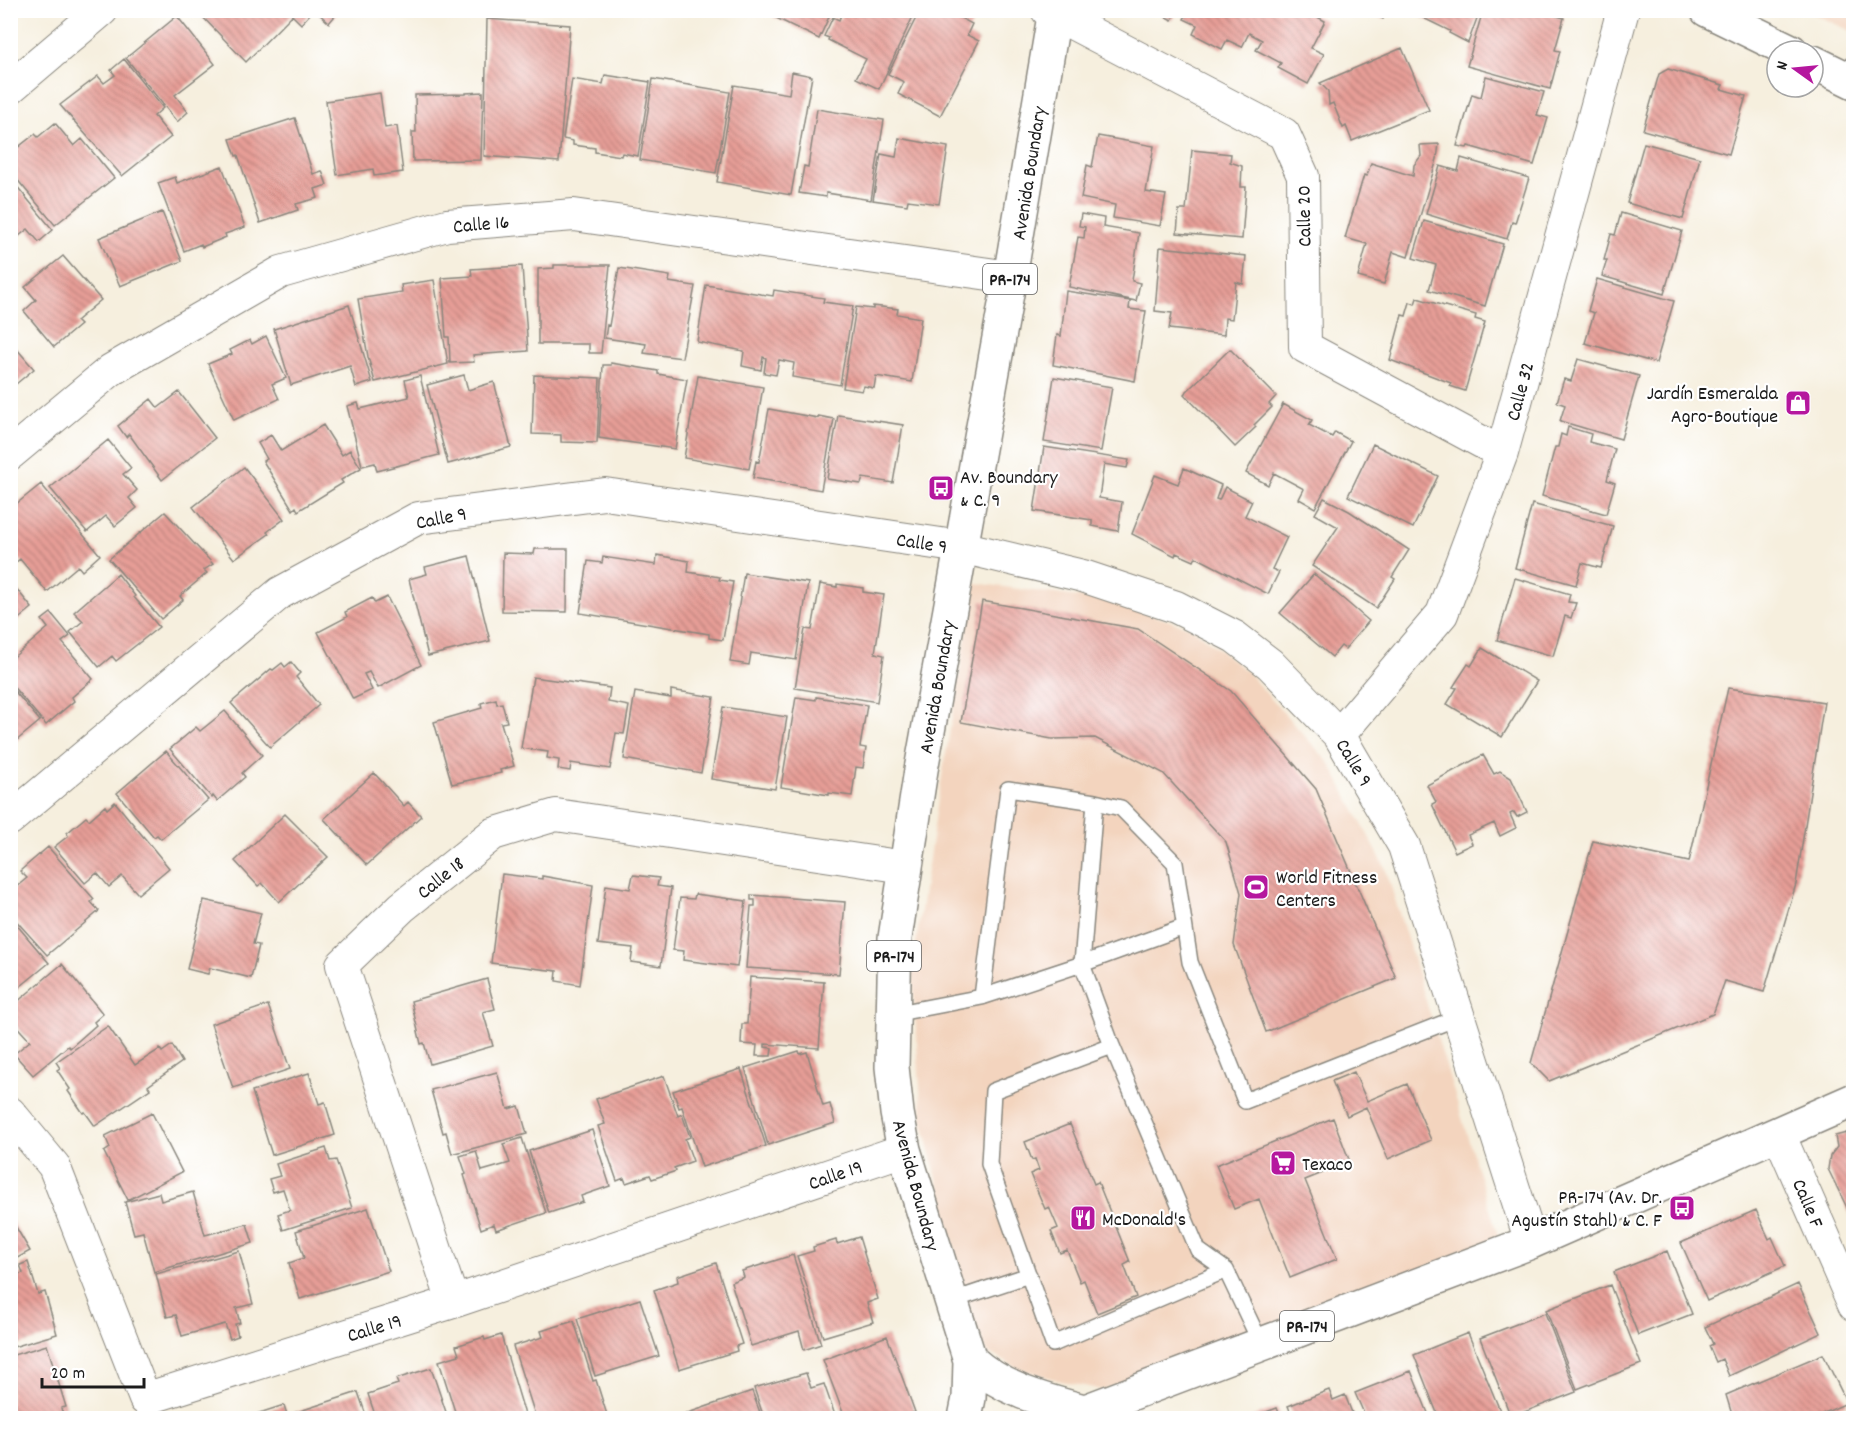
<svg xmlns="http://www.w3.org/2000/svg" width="1864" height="1429" font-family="Dekko,sans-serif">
	<defs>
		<pattern id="building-back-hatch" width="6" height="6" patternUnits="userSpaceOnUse" patternTransform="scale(1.5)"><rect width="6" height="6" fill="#e79e97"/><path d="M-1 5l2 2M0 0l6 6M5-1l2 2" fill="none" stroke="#ba807a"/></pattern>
	</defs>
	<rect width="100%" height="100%" fill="#fff"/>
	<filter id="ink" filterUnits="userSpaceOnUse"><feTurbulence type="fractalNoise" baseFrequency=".0167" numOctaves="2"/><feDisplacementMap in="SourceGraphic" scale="12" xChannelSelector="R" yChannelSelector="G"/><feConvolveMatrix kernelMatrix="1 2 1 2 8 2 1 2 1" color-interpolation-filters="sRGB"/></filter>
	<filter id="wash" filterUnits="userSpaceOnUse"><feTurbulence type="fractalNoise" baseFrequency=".008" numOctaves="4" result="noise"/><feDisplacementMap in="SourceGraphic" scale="24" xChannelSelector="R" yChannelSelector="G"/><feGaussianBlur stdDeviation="1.35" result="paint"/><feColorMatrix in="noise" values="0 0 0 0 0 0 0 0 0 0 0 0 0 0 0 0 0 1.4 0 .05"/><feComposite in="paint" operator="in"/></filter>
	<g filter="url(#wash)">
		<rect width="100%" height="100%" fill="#f6efde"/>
		<path fill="#f3d4be" d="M1807,11H1853V32Z
			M975,583L1107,601L1192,628L1247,672L1330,764L1385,867L1499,1239L1103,1390L1061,1381L1018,1368L987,1352L972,1317L922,1119L912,968L939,794Z"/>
		<g id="blocks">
			<path fill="url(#building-back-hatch)" d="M196,10H306L310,14L301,24L292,15L246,62Z
				M315,10H340L329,23Z
				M760,10H832L819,39Z
				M843,10H916L879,89L856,78L866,59L828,40L829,38L824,36L833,17L839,20Z
				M938,10H946L972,24L967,35L979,41L940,116L898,94L904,82L888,74L919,12L933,19Z
				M1152,10H1177L1172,20Z
				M1185,10H1305L1325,21L1311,48L1324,54L1308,84L1278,68L1281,63L1256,50L1262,40L1249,33L1242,47L1227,40L1222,49L1193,34L1197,25L1184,19L1188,12Z
				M1367,10H1387L1383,19Z
				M1407,10H1480L1468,43L1449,33L1450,31Z
				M1483,10H1538L1564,18L1555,50L1560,51L1550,89L1467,66Z
				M177,16L215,64L175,95L188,112L177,122L126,58Z
				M487,19L570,25L559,162L484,156Z
				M1402,48L1429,110L1352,141L1346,126L1343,128L1333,103L1329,105L1328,91L1320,83Z
				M124,59L163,108L154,116L171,137L122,176L60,105L98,76L104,83L115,75L111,70Z
				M1668,69L1723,85L1721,89L1746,96L1729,154L1643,130L1659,74Z
				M792,72L812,76L791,195L717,182L734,85L789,94Z
				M605,75L650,82L638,156L622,153L621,156L595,152V148L573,145V141L563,139L572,79L603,84Z
				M1486,76L1544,92L1537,115L1548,118L1534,165L1468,146L1467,148L1457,146L1472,94L1481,97Z
				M653,79L730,92L716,173L640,160Z
				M483,92L481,160L413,161L412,132H416L415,95L466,94V93Z
				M380,93L385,128L397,126L403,172L374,176L373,169L337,175L326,101Z
				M817,109L884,120L871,200L826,193V197L799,193L804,166L808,167Z
				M295,118L313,174L322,171L327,185L315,189L318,198L296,204L298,210L260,223L238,155L236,156L230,139Z
				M55,123L74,146L82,139L114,178L55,225L10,171V157L18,152L16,149L35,134L38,137Z
				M1098,136L1154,146L1146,192L1166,195L1160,226L1113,218L1115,205L1081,198L1087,165L1092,167Z
				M899,138L948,147L939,204L908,200L907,205L873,200L881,154L896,157Z
				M1644,143L1700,158L1683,219L1627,203Z
				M1439,144L1437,159L1408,257L1393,252L1384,284L1358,277L1367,244L1345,238L1364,175L1367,176L1371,163L1413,176L1414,165L1421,156L1420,145Z
				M1192,150L1231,154L1230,162L1242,166L1241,187H1246L1242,239L1177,233L1179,210H1186Z
				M1461,158L1529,178L1515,223L1512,222L1507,239L1426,214L1440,166L1458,171Z
				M222,166L245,227L225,234L226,237L202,247L201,244L184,251L158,183L175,177L177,183Z
				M10,178L53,230L39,242L28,229L10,243Z
				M162,212L182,261L120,286L99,238Z
				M1621,213L1682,231L1664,294L1602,276L1607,260H1604L1611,234L1615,235Z
				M1081,214L1104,218L1103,227L1139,233L1132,281L1140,283L1136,301L1069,287L1078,237L1084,238L1085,227L1079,226Z
				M1424,221L1503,244L1485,306L1429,290L1436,265L1413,258Z
				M1160,247L1246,256L1243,284L1236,282L1232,319L1225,318L1224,335L1169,329L1172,313L1155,311Z
				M63,256L101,300L76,321L80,325L54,347L24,311L36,300L25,287Z
				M554,265H610L601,353H589V344H538V269L554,268Z
				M522,266L528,351L473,355L474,362L450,363L449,337H446L442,278L472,276L471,269Z
				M619,268L670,276L669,282L695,286L682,358L644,353L646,344L605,338L607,325L609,326Z
				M1597,279L1674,301L1656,363L1585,343L1594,313L1588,311Z
				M434,280L448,364L375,382L368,357L358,299L402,292L401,285Z
				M706,285L773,296L774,290L824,298L823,302L853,306L840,385L792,377L794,363L779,360L776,375L764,373L766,358L763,357L761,370L742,366L744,351L697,342Z
				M1066,291L1130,301L1129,309L1146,311L1135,381L1053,365L1057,335L1061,336Z
				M1417,298L1476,315L1475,319L1485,322L1465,391L1450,386L1451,383L1390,360L1402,315L1406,316L1410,302L1415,304Z
				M349,305L372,382L356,387L350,366L291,385L274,329Z
				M873,306L898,309L897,314L921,318L912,382L876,376L874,388L864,386L862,391L843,388L856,307L873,309Z
				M266,336L286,378L272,384L279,399L234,420L208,364L232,354L230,350L250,340L252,344Z
				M10,341L34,369L10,389Z
				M1230,349L1276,396L1269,404L1272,407L1254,425L1256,427L1235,447L1184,394Z
				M1578,359L1639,376L1621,439L1560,421L1565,405L1557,402L1564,379L1571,381Z
				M611,363L658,371V374L687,379L675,449L599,438L603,365H611Z
				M464,375L468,390L494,382L511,447L448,464L427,385Z
				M534,375L600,378L597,443L561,442V435L532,434Z
				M420,376L439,455L377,471L375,463L362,466L347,406L358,403L360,409L409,397L405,380Z
				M698,376L763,387L749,469L684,458Z
				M1054,377L1112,387L1101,451L1044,442Z
				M179,392L215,438L162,480L129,434L126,437L118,426L151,399L158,408Z
				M1283,404L1312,420L1309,425L1332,437L1335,432L1351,441L1315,508L1299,499L1304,489L1274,473L1268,485L1246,473Z
				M769,409L818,418V416L834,419L821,490L753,478L756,461L759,462Z
				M838,415L903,425L893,483L863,478L861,484L827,479Z
				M323,425L342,455L350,450L361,468L341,480L343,483L298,511L296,507L293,510L263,461L267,459L258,443L271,435L281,451Z
				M1568,427L1591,434L1589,442L1615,449L1607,480L1615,483L1606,514L1542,496L1555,447H1558L1561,434L1566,436Z
				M108,440L131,468L123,474L137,490L129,498L137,508L115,526L106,516L87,532L50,488Z
				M1373,444L1438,476L1413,528L1348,496Z
				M1044,447L1129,460L1127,468L1104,464L1099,498L1122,502L1118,531L1092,526V520L1034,511Z
				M244,467L284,519L267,532L269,534L234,559L193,507Z
				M1184,468L1221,485L1216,499L1219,500L1225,487L1252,501L1245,516L1287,537L1272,569L1279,572L1268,594L1196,557L1194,561L1176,553L1175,556L1132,534L1155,475L1178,484Z
				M41,484L100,555L82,571L78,566L47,592L20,559L10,567V509Z
				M1324,498L1349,511L1409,550L1392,577L1395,579L1376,608L1312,566L1338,527L1315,514Z
				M1532,504L1613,526L1601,568L1582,563L1576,585L1515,568Z
				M165,512L213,564L204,570L207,573L180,596L183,600L161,619L109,559Z
				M535,549H568L567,612L502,611L503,553L534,554Z
				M657,555L689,561L688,572L720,577L719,580L733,582L723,640L709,638V634L580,613L588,561L602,563L603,557L656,565Z
				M469,556L490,641L428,656L409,579L427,574L425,567Z
				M744,573L808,583L796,660L751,653L749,665L730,662Z
				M118,574L135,596L134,597L159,627L116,661L112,656L99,667L70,632L83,621L74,612Z
				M1314,574L1369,621L1345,649L1341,646L1332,657L1280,613Z
				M1515,578L1570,594L1568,602L1576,603L1571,618L1565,616L1553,656L1497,640Z
				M10,581L32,608L10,626Z
				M820,584L837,587V584L863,588V592L884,595L875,653L884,655L877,702L795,688L805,629L812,630Z
				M387,597L421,665L378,688L369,672L364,674L372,690L353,699L318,632L347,617L345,612L372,598L375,603Z
				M982,601L1138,629L1231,691L1316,789L1396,978L1266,1032L1234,945L1241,893L1226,842L1163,773L1095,738L1052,739L961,722Z
				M51,613L70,636L62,642L93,679L72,697L74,701L46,725L10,683V660L48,628L42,620Z
				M1482,648L1537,681L1502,737L1447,704L1457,688L1453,687L1468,664L1471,666Z
				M291,662L300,673L296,677L319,705L270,747L231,703L271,669L273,670L282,663L285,667Z
				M533,677L610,688L608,702L629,706L624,734L616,733L610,769L571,763L570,771L558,769L559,760L547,758L548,752L521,748Z
				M10,686L40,721L10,746Z
				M1728,688L1824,702L1796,884L1764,992L1725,981L1713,1014L1549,1081L1531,1063L1593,841L1689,862Z
				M671,690L714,697L701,773L624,759L635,692L671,698Z
				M796,697L816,700V697L867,705L860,747L866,748L863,768L856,767L852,796L829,793V795L781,787Z
				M496,699L497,704L502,703L507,722L501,723L514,766L500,770L501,773L452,784L434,722L482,708L481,703Z
				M723,707L787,717L775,789L711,779Z
				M225,711L262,755L242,773L245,777L217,801L213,796L212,798L170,749L196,727L200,731Z
				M166,751L208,800L161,839L157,835L154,837L117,793Z
				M1483,755L1494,774L1500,771L1511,778L1527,812L1517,817L1514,812L1510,814L1516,828L1500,836L1494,823L1468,835L1472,844L1455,852L1432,804L1436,802L1427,785Z
				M374,773L404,806L408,802L421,816L367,865L324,819Z
				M115,802L169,868L138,894L122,876L109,887L97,873L85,883L54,847L68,836L67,833L86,817L89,820L105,806L107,809Z
				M285,814L328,857L279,902L262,883L258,886L235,861Z
				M48,847L94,899L91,902L99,911L47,955L10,914V892L27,878L20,871Z
				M502,874L542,879V876L593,885L580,985L556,981L557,971L491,963Z
				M633,875L659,878L657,886L671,888L661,966L631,962L633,948L598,944L606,885L630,889Z
				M695,894L746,901L737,967L683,960L684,951L673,950L680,898L694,899Z
				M751,895L845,902L839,974L746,968L751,906H755V900H751Z
				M204,900L261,913L253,944L259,945L251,978L210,968L208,974L187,969Z
				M10,917L49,963L10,995Z
				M62,964L103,1014L94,1022L96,1025L70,1048L68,1046L33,1075L14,1054L30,1041L10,1019V1008Z
				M750,977L824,982L819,1048L765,1044V1047L772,1048L771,1056H756L757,1045L741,1044L742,1024H747Z
				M487,979L495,1009L483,1012L493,1046L430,1064L424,1043L421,1044L411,1001Z
				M268,1005L290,1069L233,1088L211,1024Z
				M108,1026L135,1065L160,1049L162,1052L172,1045L182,1062L148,1086L150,1089L95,1126L85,1112L83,1113L68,1091L70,1089L57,1070L60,1068L56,1062Z
				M799,1051L800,1054L807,1052L823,1106L830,1104L835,1123L768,1145L745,1068Z
				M741,1069L766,1146L702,1167L682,1107L679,1108L673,1091Z
				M497,1072L508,1109L519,1106L527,1134L452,1154L446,1132L443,1133L431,1090Z
				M1354,1072L1367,1101L1407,1084L1431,1140L1388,1159L1366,1107L1347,1116L1332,1081Z
				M309,1073L319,1104L325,1102L335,1135L272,1155L252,1091Z
				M664,1076L678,1116L682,1114L690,1137L685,1139L693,1161L674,1168L676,1171L652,1179L650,1175L626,1183L624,1178L617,1181L598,1126L605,1124L596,1099Z
				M152,1113L182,1172L128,1200L104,1152L110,1148L105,1136Z
				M1333,1118L1350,1162L1305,1180L1337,1259L1290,1278L1259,1199L1234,1209L1216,1165Z
				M1070,1124L1094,1184L1098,1182L1130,1262L1124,1265L1136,1297L1097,1313L1084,1280L1080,1282L1067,1250L1060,1253L1051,1231L1058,1228L1049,1207L1045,1209L1030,1174L1039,1170L1035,1159L1032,1160L1025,1142Z
				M592,1130L610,1186L581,1196L583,1202L549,1213L529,1151Z
				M1854,1131V1222L1828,1169L1830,1156L1837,1147L1835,1136Z
				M522,1138L546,1213L496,1230L494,1224L481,1229L464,1175L466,1174L460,1156L476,1151L482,1171L510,1163L503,1144Z
				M326,1148L330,1161L336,1160L352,1208L283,1230L278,1214L290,1210L283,1189L273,1192L269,1179L280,1176L276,1164Z
				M193,1192L205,1235L247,1224L253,1243L154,1272L143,1232L134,1234L125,1202L159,1193L161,1201Z
				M368,1208L389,1271L300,1299L289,1263L304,1258L296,1231Z
				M1756,1210L1769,1239L1772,1237L1785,1266L1707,1301L1681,1243Z
				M10,1217L30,1251L10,1262Z
				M859,1237L878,1299L867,1303L873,1322L823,1337L797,1256L814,1251L813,1247L836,1240L837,1244Z
				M239,1251L253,1304L236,1308L240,1323L235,1324L238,1336L230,1339L225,1324L182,1336L176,1315L167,1317L156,1274Z
				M1667,1251L1692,1314L1638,1335L1614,1272Z
				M793,1255L821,1344L804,1350L799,1331L751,1346L731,1282L744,1277L742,1271Z
				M28,1262L38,1294L45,1292L57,1334L10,1348V1277L23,1273L20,1265Z
				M716,1263L742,1344L736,1346L737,1351L679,1369L654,1290L678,1282L677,1276Z
				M1798,1284L1821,1333L1729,1376L1722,1359L1716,1362L1709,1346L1713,1344L1705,1327Z
				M1610,1285L1641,1364L1577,1389L1546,1310Z
				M640,1299L659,1356L595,1376L577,1319Z
				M1545,1313L1576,1392L1511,1417L1480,1338Z
				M574,1321L593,1381L596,1380L608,1418H536L513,1346L543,1337L541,1331Z
				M1468,1333L1503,1418H1439L1414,1355Z
				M501,1335L526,1418H457L439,1361L459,1355L456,1346L484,1337L485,1340Z
				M887,1336L915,1412L901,1418H845L823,1360Z
				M47,1345L66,1407L61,1408L64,1418H10V1356Z
				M1823,1354L1847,1403L1813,1418H1733L1726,1395Z
				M431,1368L448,1418H376L368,1394L398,1384L396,1379Z
				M1411,1371L1430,1418H1366L1355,1393Z
				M806,1373L811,1388L824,1384L836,1418H764L754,1388Z
				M1329,1390L1333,1400L1345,1395L1354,1418H1293L1288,1406Z
				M752,1391L762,1418H687L685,1414Z
				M358,1392L367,1418H290L289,1416L294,1413Z
				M284,1405L288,1418H244Z
				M1277,1408L1281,1418H1250Z"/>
		</g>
	</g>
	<g filter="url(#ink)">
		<use href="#blocks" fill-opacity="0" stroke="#89867d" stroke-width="1.5"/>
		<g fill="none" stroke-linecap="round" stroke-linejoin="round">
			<g stroke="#89867d" stroke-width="18">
				<path id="lane" d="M982,997L1082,964L1095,802
					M893,1014L982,997L1008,789L1095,802L1121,808L1175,863L1190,962L1245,1101L1459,1017
					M1112,1046L1082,964L1184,927
					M1226,1270L1198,1250L1112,1046L993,1091L989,1164L1053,1344L1226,1270L1261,1344
					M951,1301L1029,1275"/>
			</g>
			<g stroke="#89867d" stroke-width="34">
				<path id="street" d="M1047,10L1284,134L1303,176L1305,347L1502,453
					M10,88L102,10
					M10,454L111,370L281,272L447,225L574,215L1010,277
					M1339,735L1442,614L1502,453L1623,10
					M10,819L280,593L418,518L605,494L961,547L1083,576L1176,607L1235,637L1270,664L1339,735L1404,846L1531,1242
					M10,1113L54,1166L145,1399L453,1302L904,1150
					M1779,1134L1854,1305
					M453,1302L342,965L402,907L493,834L556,815L905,867"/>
			</g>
			<g stroke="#89867d" stroke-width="36">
				<path id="highway" d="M1707,10L1791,51
					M1813,62L1854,82
					M970,1360C1003,1390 1042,1400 1084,1411
					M965,1418L969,1398L970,1360L904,1150L897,1113L892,1067L895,938L921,770L1010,277L1055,10
					M1067,1418L1531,1242L1854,1100"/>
			</g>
			<use href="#lane" stroke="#fff" stroke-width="15"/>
			<use href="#street" stroke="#fff" stroke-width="32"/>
			<use href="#highway" stroke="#fff" stroke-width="33"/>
		</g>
	</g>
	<defs>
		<g id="shop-square" transform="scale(1.35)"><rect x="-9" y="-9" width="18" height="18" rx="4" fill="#b5179e" stroke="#fff"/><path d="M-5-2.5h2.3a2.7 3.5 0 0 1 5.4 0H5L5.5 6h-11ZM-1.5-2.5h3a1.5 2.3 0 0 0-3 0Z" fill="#fff"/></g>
		<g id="bus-square" transform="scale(1.35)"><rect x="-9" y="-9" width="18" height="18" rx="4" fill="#b5179e" stroke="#fff"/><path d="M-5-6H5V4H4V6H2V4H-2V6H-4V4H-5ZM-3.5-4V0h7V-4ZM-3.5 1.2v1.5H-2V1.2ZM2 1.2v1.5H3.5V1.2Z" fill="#fff"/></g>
		<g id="stadium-square" transform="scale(1.35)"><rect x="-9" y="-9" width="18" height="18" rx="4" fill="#b5179e" stroke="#fff"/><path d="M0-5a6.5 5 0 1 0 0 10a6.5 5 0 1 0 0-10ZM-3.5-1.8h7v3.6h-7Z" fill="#fff"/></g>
		<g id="supermarket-square" transform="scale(1.35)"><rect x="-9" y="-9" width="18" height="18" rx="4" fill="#b5179e" stroke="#fff"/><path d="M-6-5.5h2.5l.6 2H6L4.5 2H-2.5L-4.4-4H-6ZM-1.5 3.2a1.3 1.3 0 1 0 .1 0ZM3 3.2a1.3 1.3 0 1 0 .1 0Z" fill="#fff"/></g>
		<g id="restaurant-square" transform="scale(1.35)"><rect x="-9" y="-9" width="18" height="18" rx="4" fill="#b5179e" stroke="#fff"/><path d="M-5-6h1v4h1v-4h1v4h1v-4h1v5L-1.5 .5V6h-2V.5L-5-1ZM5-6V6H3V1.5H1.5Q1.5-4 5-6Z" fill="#fff"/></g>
	</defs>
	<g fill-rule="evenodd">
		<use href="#shop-square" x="1798" y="403"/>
		<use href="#bus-square" x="941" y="488"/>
		<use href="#stadium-square" x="1256" y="887"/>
		<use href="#supermarket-square" x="1283" y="1163"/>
		<use href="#bus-square" x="1682" y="1208"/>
		<use href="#restaurant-square" x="1083" y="1218"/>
	</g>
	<g text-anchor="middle" stroke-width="4.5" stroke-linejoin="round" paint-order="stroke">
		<g fill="#fff" stroke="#606060" stroke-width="1.5">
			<rect x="983" y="264" width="54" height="30" rx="4.5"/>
			<rect x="867" y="941" width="54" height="30" rx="4.5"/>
			<rect x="1280" y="1311" width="54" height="30" rx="4.5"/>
		</g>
		<g font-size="18" font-weight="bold" fill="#1c1c1c">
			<text x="1010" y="285">PR-174</text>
			<text x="894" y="962">PR-174</text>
			<text x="1307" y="1332">PR-174</text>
		</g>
		<g font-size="20" fill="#1c1c1c" stroke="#fff">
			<text transform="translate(1028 173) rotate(-81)" y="7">Avenida Boundary</text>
			<text transform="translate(1303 216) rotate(-91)" y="7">Calle 20</text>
			<text transform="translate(481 223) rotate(-5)" y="7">Calle 16</text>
			<text transform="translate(1519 391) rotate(-75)" y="7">Calle 32</text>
			<text transform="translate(441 517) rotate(-11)" y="7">Calle 9</text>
			<text transform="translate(922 542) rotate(9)" y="7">Calle 9</text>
			<text transform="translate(936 687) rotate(-80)" y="7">Avenida Boundary</text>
			<text transform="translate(1355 762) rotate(59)" y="7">Calle 9</text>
			<text transform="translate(440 877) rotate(-39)" y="7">Calle 18</text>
			<text transform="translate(835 1174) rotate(-19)" y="7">Calle 19</text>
			<text transform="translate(917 1185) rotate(75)" y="7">Avenida Boundary</text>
			<text transform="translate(1809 1203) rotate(67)" y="7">Calle F</text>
			<text transform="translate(374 1327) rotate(-17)" y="7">Calle 19</text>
		</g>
		<g font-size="20" fill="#1c1c1c" stroke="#fff" text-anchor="start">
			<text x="1778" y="399" text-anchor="end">Jardín Esmeralda<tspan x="1778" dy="23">Agro-Boutique</tspan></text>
			<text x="960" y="483">Av. Boundary<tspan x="960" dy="23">&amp; C. 9</tspan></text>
			<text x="1276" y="883">World Fitness<tspan x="1276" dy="23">Centers</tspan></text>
			<text x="1302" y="1170">Texaco</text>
			<text x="1662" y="1203" text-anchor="end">PR-174 (Av. Dr.<tspan x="1662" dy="23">Agustín Stahl) &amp; C. F</tspan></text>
			<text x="1102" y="1225">McDonald's</text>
		</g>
	</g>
	<rect width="1864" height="1429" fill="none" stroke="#fff" stroke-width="36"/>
	<g transform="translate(1795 69) rotate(285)"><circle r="28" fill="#ffffff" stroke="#a4a4a4" stroke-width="1.5"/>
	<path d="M0-4.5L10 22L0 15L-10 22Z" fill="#b5179e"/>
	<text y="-9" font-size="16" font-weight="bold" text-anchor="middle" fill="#1c1c1c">N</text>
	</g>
	<path d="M42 1378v9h102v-9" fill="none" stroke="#1c1c1c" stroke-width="3"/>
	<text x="51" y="1378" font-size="18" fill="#1c1c1c" stroke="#ffffff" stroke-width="4.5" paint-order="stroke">20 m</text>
</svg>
